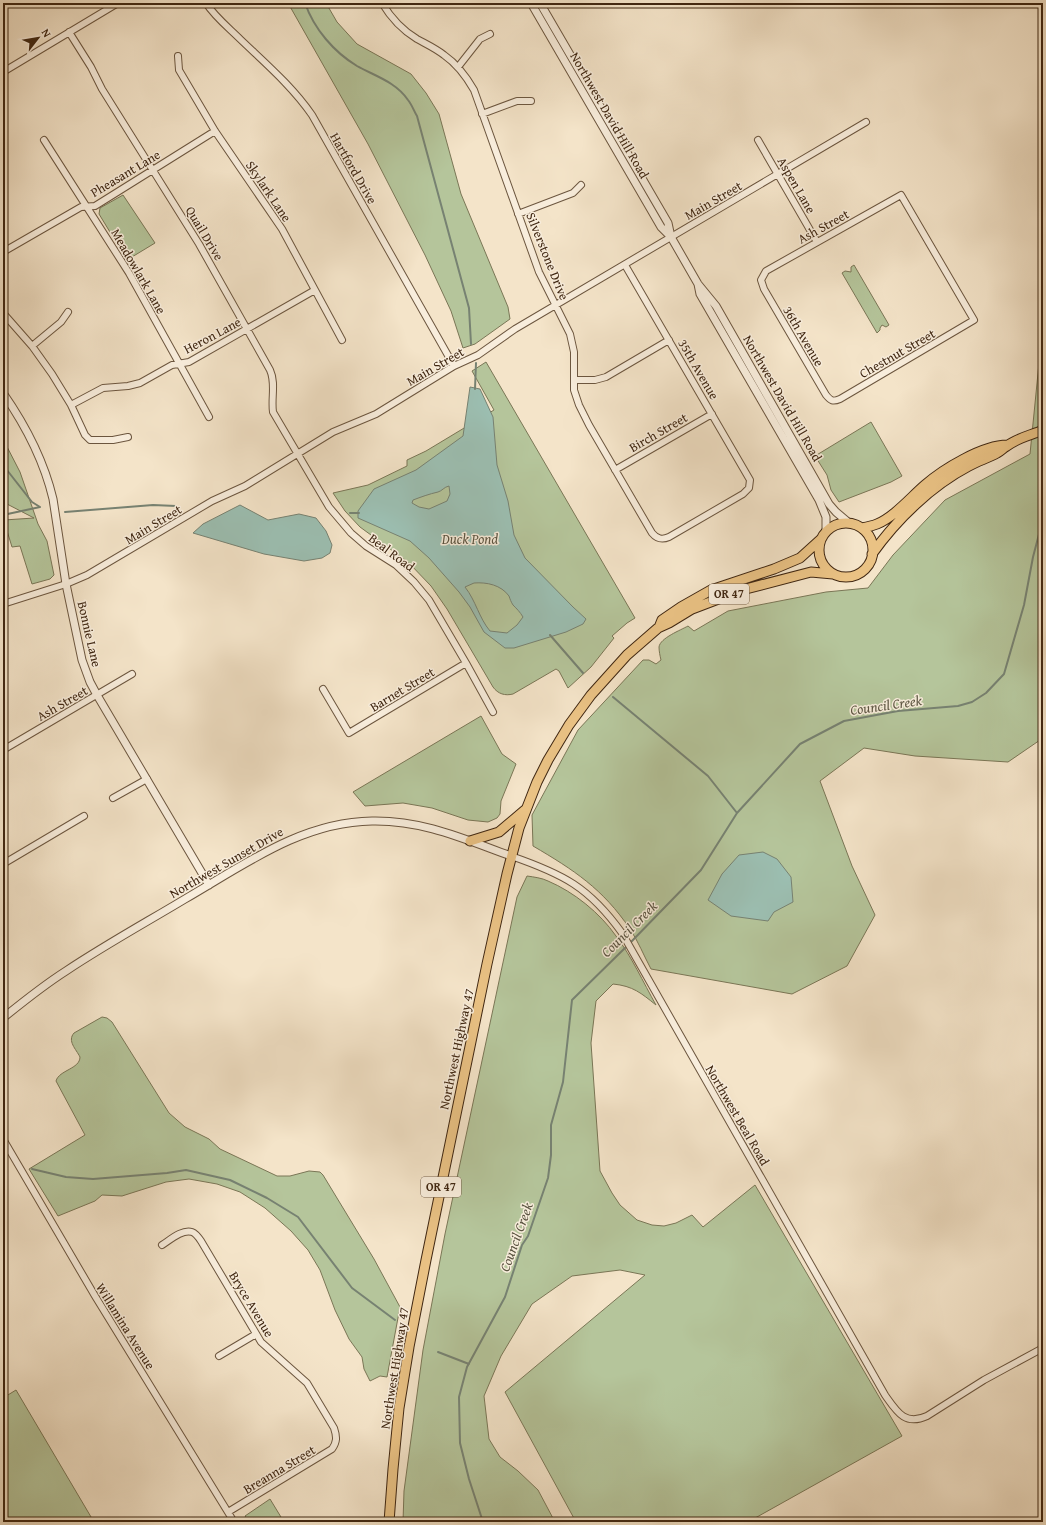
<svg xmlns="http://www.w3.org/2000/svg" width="1046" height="1525" font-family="'Gentium Book Plus',serif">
	<rect width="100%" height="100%" fill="#f4e4c9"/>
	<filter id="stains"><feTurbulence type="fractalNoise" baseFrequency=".005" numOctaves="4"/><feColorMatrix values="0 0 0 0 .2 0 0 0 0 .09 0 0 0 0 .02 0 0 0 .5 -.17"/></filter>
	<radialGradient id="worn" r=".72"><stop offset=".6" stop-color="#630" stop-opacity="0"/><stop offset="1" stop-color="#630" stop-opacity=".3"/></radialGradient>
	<path fill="#b5c59b" stroke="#7a7656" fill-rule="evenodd" d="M288,3H326L337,22L357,44L411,74L426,93L439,114L461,194L508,307L510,319L475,344L463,348L451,311L425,255L368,144Z
		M123,195L155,243L127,260L99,214L100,208Z
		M854,265L889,325L886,327L882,325L880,328V330L877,333L842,273L845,271L851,272V267Z
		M1043,360V738L1008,762L915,756L864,748L820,781L852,866L875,915L847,966L792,994L651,969C644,956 638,941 630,929C603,889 574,870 533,846L532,815L578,730L643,660H649L656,664L661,660C660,656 659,651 659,647C660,638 681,630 688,626L694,631L728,611L826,592L868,588L893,555L945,500L1030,454L1039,363Z
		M486,362L635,618L627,623L612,636L614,638L591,667L568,688L559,671L556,669L513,694C505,696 498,694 493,687L447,609L431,586L408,562L360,527L345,511L333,493L368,485L407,466V460L426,451L494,410L472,371Z
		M871,422L902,476L891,482L839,502L831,490L827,475L815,456Z
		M3,439L20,472L38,524L47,541L54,575L50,579L32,584L20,546L12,547L4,521L3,527ZM7,504L34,518L4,520Z
		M481,716L502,754L516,764L501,801L500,814L497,818L488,822L468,820L432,808L403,803L365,806L353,792Z
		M527,876C534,877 542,878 548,881C574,892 600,913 616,936C632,957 643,982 656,1005C641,993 633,986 613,984L596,1001L591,1043L600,1171L612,1193L620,1205L637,1220L652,1225L664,1226L676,1223L692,1215L703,1227L755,1185L902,1436L748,1522H576L505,1392L645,1275L620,1270L572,1276L532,1304L501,1356L484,1396L489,1439L500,1457L518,1471L538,1490L555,1522H403L404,1491L423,1350L445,1234L517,897Z
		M102,1017L107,1018L112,1022L169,1113L185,1127L209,1139L220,1149L277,1176H290L309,1171L320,1172L323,1175L374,1259L400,1307L387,1377L380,1376L370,1381L364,1369L362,1357L349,1339L335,1310L320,1270L308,1250L291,1231L265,1208L240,1192L217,1184L189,1179L166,1182L122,1196L102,1195L95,1201L58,1216L29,1169L85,1135L56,1081C59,1070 80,1069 80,1057C76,1049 67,1041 74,1033Z
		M16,1390L94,1522H3V1398Z
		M270,1499L284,1522H249L245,1516Z"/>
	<path fill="#9cbfb2" stroke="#778272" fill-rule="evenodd" d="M470,387L480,389L493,417L497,465L508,501L514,535L525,558L573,607L586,619L583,624L566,632L514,648H505L484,632L470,607L459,592L429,558L410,541L358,518V511L374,489L416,470L463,436ZM449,486L450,494L447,501L429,509L419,507L412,503L413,500C421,497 429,494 438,492C442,491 444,487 449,486ZM474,583C487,582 501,585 509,596C510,599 511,602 513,605C517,609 520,612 523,617L517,625L507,633L490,631C479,618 476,601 465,587Z
		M240,505L268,520L299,514L316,518L326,531L332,545L330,553L322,558L304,561L264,554L193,533L203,524Z
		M763,852L777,859L791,877L793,902L774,912L768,921L731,916L708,900L722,874L739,855Z"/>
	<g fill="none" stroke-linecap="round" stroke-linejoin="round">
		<path stroke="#778272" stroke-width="2" d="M305,3C314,29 334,52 357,66C375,76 396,82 408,100C412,105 414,111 417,116L469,308L471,344
			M475,389L476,363
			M3,465L32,502L40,507
			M65,512L153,505L176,506
			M350,513H359
			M3,515L40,507
			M550,635L583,673
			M613,697L708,776L737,813
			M630,943L701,870L737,813L800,744L844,721L898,711L958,706L972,702L986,693L1004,674L1024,605L1033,557L1043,519
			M32,1169L66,1177L93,1179L167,1173L186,1170L230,1180L267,1198L298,1217L352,1288L395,1320
			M438,1352L469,1364
			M483,1522L469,1479L460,1443L459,1397L467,1367L505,1297L522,1245L528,1236L548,1178L551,1155V1125L563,1082L572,1000L627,946"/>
		<g stroke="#6c563f" stroke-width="8">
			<path id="minor" d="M206,3C215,17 229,28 240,39C265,63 292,86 312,115L454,366
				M382,3C391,18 402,30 417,39C426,44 435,48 444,55C457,64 466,76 474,90L539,272L570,334L574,352V390L579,405L589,425L652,533C657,539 662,540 669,537L743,494L749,488L750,480L625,265
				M69,32L91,67L102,89L199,244L270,370C276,383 271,398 273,412L329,507L351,533L366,546L396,565L414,582L429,600L466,663L493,712
				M178,56L179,70L215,131L282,229L342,340
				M458,67L480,39L490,34
				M3,72L118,3
				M482,114L517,101H531
				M44,140L129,273L209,417
				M758,140L817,242
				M901,195L974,320L840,399C833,402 831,401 826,395L764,289L761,280L766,271Z
				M518,214L573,193L581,185
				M3,252L81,207L95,206L215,131
				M3,313L32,346L52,374L71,405L85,435L90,440H113L128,437
				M32,346L61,322L68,312
				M574,380H595L606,377L669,340
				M71,405L103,388L128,386L140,383L172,365L189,362L315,290
				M615,470L712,414
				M3,604L66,584L87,575L212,501L245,486L333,432L376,414L454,366L478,355L515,329L866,122
				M323,689L349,733L466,663
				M3,750L132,674
				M113,798L147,779
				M511,856C563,874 589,887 622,933L885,1395C897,1412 905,1426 927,1416L984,1380L1043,1348
				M3,864L84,816
				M3,1139L95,1296L234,1522
				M162,1245C170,1240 182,1229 192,1232C195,1233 199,1238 201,1241L261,1342L307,1383L334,1428C337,1437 337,1442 332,1449L228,1512
				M219,1356L256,1334"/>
		</g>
		<g stroke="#6c563f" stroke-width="9">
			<path id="tertiary" d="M531,3L661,227L671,237L698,284L716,306L829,504L836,512L849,523
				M540,3L668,223L671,237
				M698,284L700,294L819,500L826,517V531
				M3,393C26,426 44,461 53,499L66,584L82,660L90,682L97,695L209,885
				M3,1018C24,1001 44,985 66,971C105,945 145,923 185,899C244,865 301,822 372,821C423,820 464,839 511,856"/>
		</g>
		<g stroke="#3f2611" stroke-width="11">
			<path id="primary" d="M819 550a27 27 0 1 1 54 0a27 27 0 1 1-54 0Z
				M862,528C867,527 872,526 877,524C894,517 911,497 925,485C943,469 983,445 1007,445
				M872,554C897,519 931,486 969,466C978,461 988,458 997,453C1001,451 1003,448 1007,446C1017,438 1032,435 1043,430
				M660,625L662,620L681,607L711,590L774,569L800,558L821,539
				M470,841L499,832L525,810
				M389,1522L393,1469L399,1408L409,1347L426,1260L487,964L507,874L519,828L537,782L548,760L569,725L591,695L627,655L658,628L669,623L692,609L742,590L811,572L833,574"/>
		</g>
		<use href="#minor" stroke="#f8eddc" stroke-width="6"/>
		<use href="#tertiary" stroke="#f8eddc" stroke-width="7"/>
		<use href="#primary" stroke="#eac284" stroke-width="9"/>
	</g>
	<g text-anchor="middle" stroke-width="3" stroke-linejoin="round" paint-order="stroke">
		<g fill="#f8eddc" stroke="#76624e" stroke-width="1">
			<rect x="709" y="584" width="40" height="20" rx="3"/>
			<rect x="421" y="1177" width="40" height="20" rx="3"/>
		</g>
		<g font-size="12" font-weight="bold" fill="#3f2611">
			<text x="729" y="598">OR 47</text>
			<text x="441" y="1191">OR 47</text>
		</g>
		<g font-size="13" fill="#3f2611" stroke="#f8eddc">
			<text transform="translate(610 115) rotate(60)" y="5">Northwest David Hill Road</text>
			<text transform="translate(354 168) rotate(60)" y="5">Hartford Drive</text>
			<text transform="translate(125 173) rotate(-31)" y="5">Pheasant Lane</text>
			<text transform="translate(797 185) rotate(60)" y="5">Aspen Lane</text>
			<text transform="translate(269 191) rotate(56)" y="5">Skylark Lane</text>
			<text transform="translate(713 200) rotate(-30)" y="5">Main Street</text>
			<text transform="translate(823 226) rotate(-29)" y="5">Ash Street</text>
			<text transform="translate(205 233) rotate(59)" y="5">Quail Drive</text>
			<text transform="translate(548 256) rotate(68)" y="5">Silverstone Drive</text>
			<text transform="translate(139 271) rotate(60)" y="5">Meadowlark Lane</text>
			<text transform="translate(212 335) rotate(-28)" y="5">Heron Lane</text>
			<text transform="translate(804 336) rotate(60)" y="5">36th Avenue</text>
			<text transform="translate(897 353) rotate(-30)" y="5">Chestnut Street</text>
			<text transform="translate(435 366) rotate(-30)" y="5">Main Street</text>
			<text transform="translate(699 369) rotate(60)" y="5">35th Avenue</text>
			<text transform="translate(783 398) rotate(60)" y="5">Northwest David Hill Road</text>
			<text transform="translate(658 432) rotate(-30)" y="5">Birch Street</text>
			<text transform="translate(153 524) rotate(-31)" y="5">Main Street</text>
			<text transform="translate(392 552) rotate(37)" y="5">Beal Road</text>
			<text transform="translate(90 634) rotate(77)" y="5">Bonnie Lane</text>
			<text transform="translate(402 689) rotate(-31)" y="5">Barnet Street</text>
			<text transform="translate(62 703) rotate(-30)" y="5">Ash Street</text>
			<text transform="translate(226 862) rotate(-30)" y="5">Northwest Sunset Drive</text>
			<text transform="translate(456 1049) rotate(-78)" y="5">Northwest Highway 47</text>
			<text transform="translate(738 1115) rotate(60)" y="5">Northwest Beal Road</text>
			<text transform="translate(252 1304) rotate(59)" y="5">Bryce Avenue</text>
			<text transform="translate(126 1326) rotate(58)" y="5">Willamina Avenue</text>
			<text transform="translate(394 1368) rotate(-81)" y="5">Northwest Highway 47</text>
			<text transform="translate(279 1469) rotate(-31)" y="5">Breanna Street</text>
		</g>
		<g font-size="14" font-style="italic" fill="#5b5441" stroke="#f8eddc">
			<text x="470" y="544">Duck Pond</text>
			<text transform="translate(886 705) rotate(-8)" y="5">Council Creek</text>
			<text transform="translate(629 929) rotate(-45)" y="5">Council Creek</text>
			<text transform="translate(516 1237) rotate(-70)" y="5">Council Creek</text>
		</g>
	</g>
	<rect width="1046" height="1525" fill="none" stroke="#f4e4c9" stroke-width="16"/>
	<rect x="4" y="4" width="1038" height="1517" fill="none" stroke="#3f2611" stroke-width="2"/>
	<rect x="8" y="8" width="1030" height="1509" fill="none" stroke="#3f2611"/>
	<g transform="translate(38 38) rotate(59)" stroke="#f8eddc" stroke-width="3" paint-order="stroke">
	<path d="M0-3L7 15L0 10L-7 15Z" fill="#3f2611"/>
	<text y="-6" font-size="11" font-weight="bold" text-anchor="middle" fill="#3f2611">N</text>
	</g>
	<rect width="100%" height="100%" filter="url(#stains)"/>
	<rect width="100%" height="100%" fill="url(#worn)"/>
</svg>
